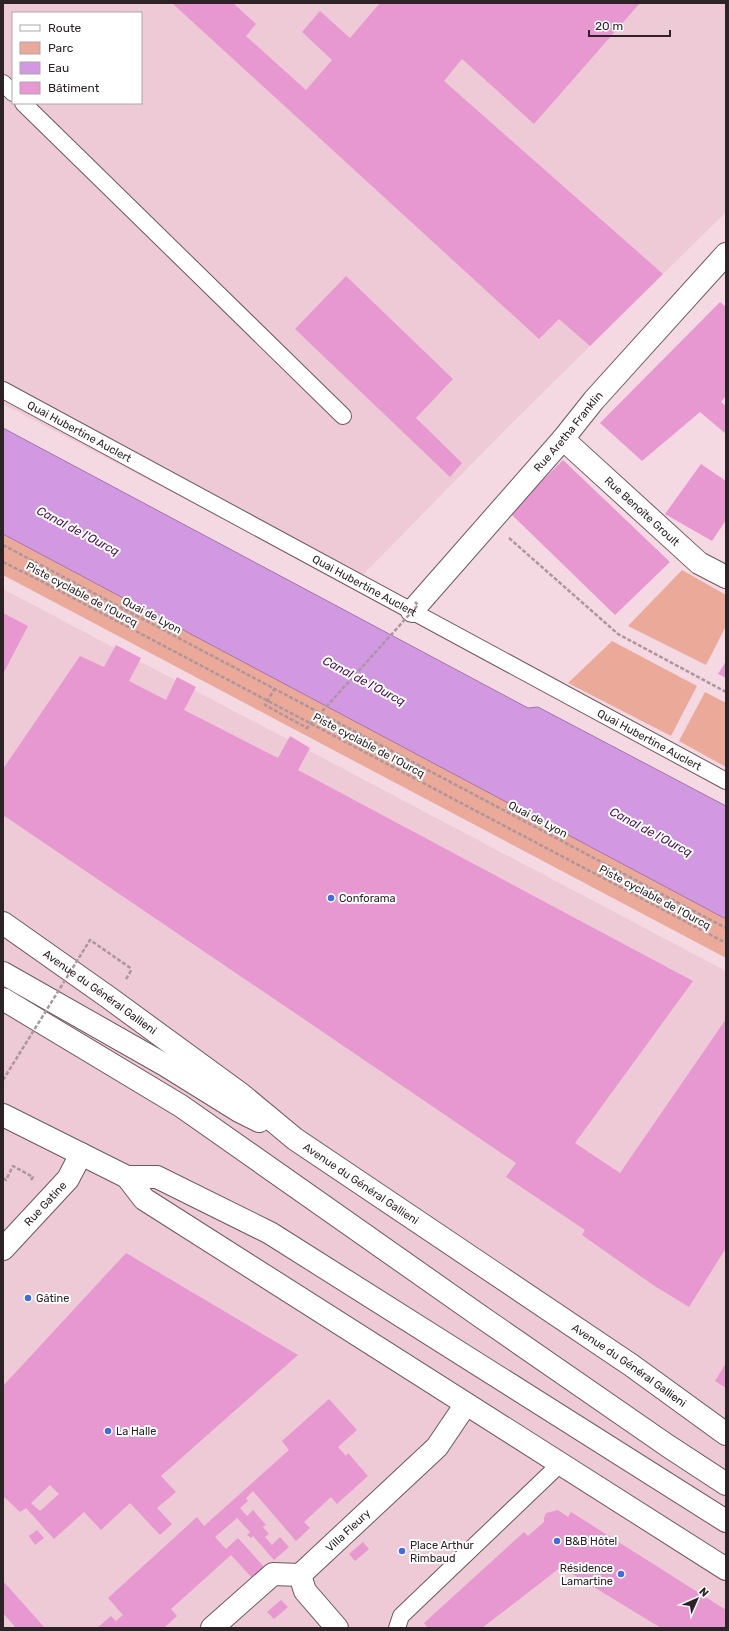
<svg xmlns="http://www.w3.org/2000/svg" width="729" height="1631" font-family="Rubik,sans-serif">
	<rect width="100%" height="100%" fill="#f5d9e2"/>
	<path fill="#edcad5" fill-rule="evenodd" d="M3,3H726V212L506,429L352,586L3,404ZM13,13H141V103H13Z
		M3,589L726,971V1628H3Z"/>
	<path fill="#eba999" d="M3,534L726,919V958L3,575Z
		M682,570L726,595V626L706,665L628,626Z
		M612,641L697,686L671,736L568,683Z
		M705,692L726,703V767L679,741Z"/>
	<path fill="#d298e2" stroke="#a075aa" d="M3,428L528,708L538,707L726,806V919L3,534Z"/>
	<path fill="#e898d1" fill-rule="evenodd" d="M172,3H233L256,24L246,36L306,90L332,60L302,32L320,11L350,38L380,3H640L534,124L462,59L444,81L663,274L590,346L559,319L539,339Z
		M346,276L453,379L416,418L462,463L450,477L295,329Z
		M720,302L726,307V396L721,402L726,406V434L700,412L642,461L600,423Z
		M563,460L670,562L615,615L510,513Z
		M701,464L726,481V520L712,541L665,514Z
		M3,613L28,626L3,674Z
		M116,645L141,658L129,681L166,700L177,677L196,687L184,710L278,758L290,736L310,748L298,770L693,981L575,1143L620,1173L726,1019V1248L689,1307L653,1285L582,1235L585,1230L506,1177L516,1163L3,815V769L80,656L104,667Z
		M726,661V678L718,674Z
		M126,1253L298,1355L161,1476L176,1492L157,1508L172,1524L160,1535L130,1503L101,1530L84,1512L54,1539L26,1508L20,1512L3,1496V1386ZM50,1485L59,1494L40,1511L31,1503Z
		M726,1363V1388L715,1381Z
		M329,1399L357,1430L338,1447L346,1456L348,1453L368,1476L337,1504L331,1497L304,1522L310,1528L296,1541L253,1491L246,1498L248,1501L240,1508L247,1516L253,1510L266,1525L263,1527L269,1534L265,1537L272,1545L280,1537L289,1547L274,1560L253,1536L251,1538L247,1535L250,1532L237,1518L215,1537L226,1549L238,1538L265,1568L253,1579L231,1555L171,1609L177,1616L164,1628H97L111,1616L116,1621L123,1615L108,1598L197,1517L204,1526L289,1450L282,1441Z
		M558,1510L568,1517L571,1512L726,1610V1628H661L561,1567L482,1628H428L424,1623L524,1532L528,1536L544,1522V1518L546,1513Z
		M37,1530L44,1538L35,1545L29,1536Z
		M363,1542L369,1549L355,1561L349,1554Z
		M3,1581L45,1628H16L3,1613Z
		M281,1600L288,1607L274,1619L267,1612Z"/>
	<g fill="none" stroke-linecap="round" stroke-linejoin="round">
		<g stroke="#6f575f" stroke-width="18">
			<g id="service">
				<path d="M3,83L13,93"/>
				<path d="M23,103L343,416"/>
				<path id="s1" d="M3,390L726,781"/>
				<path d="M397,1628L401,1616L560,1464"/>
			</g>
		</g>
		<g stroke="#6f575f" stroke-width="24">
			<g id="minor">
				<path id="s2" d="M563,439L699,563L726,577"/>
				<path id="s3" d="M412,611L563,439L594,400L726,254"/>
				<path id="s4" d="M3,1249L68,1179L81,1154"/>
				<path d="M300,1575L305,1591L337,1628"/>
				<path id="s5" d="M212,1628L273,1574L300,1575L437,1447L466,1404"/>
			</g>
		</g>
		<g stroke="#6f575f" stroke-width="24">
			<g id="primary">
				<path id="s6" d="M3,923L108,997L242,1095L295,1139L631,1365L726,1434"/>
				<path d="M3,973L165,1065L239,1111L259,1121"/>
				<path d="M3,999L181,1106L480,1316L668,1446L726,1484"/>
				<path d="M3,1115L127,1177L144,1199L726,1569"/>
				<path d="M127,1177H157L270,1233L726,1521"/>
			</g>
		</g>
		<path stroke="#ac969d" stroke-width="2.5" stroke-dasharray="4 2" stroke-linecap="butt" d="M509,538L618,634L726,692
			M3,545L726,928
			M3,562L41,581L726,943
			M275,688L265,705L307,728
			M126,979L132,969
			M3,1178L6,1180L13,1166L33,1177L31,1180"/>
		<use href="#service" stroke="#fff" stroke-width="16"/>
		<use href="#minor" stroke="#fff" stroke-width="22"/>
		<use href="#primary" stroke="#fff" stroke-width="22"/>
		<path stroke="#ac969d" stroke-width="2.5" stroke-dasharray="4 2" stroke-linecap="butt" d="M308,729L307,728L418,605L415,602
			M3,1080L90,940L132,969"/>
	</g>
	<g fill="#3b6fdf" stroke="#fff" stroke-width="1.5">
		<circle cx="331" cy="898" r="4"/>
		<circle cx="28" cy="1298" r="4"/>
		<circle cx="108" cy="1431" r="4"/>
		<circle cx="557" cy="1541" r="4"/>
		<circle cx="402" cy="1551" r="4"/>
		<circle cx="621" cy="1574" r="4"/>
	</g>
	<g text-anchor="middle" stroke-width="4" stroke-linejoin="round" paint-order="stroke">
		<g font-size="11" fill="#2d2326" stroke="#fff">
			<text dy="4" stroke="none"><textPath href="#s1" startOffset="87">Quai Hubertine Auclert</textPath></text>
			<text dy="4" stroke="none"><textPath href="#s3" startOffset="238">Rue Aretha Franklin</textPath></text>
			<text dy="4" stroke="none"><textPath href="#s2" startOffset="107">Rue Benoîte Groult</textPath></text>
			<text dy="4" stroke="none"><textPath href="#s1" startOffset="411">Quai Hubertine Auclert</textPath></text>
			<text transform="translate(82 594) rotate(28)" y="4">Piste cyclable de l'Ourcq</text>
			<text transform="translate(152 615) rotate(28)" y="4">Quai de Lyon</text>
			<text dy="4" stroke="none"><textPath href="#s1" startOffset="735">Quai Hubertine Auclert</textPath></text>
			<text transform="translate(369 745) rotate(28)" y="4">Piste cyclable de l'Ourcq</text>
			<text transform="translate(538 819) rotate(28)" y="4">Quai de Lyon</text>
			<text transform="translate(655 897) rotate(28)" y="4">Piste cyclable de l'Ourcq</text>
			<text dy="4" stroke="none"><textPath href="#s6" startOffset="119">Avenue du Général Gallieni</textPath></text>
			<text dy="4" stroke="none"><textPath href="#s6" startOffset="443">Avenue du Général Gallieni</textPath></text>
			<text dy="4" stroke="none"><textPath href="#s4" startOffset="62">Rue Gatine</textPath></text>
			<text dy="4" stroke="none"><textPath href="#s6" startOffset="767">Avenue du Général Gallieni</textPath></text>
			<text dy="4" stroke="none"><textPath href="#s5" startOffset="174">Villa Fleury</textPath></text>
		</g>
		<g font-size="11" fill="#2d2326" stroke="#fff" text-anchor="start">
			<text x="339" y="902">Conforama</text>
			<text x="36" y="1302">Gâtine</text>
			<text x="116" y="1435">La Halle</text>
			<text x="565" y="1545">B&amp;B Hôtel</text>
			<text x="410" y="1549">Place Arthur<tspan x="410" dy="13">Rimbaud</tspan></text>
			<text x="613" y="1572" text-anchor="end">Résidence<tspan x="613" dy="13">Lamartine</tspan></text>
		</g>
		<g font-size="12" font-style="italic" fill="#461052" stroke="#fff">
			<text transform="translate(78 531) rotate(28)" y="4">Canal de l'Ourcq</text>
			<text transform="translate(364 681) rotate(28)" y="4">Canal de l'Ourcq</text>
			<text transform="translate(651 832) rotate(28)" y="4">Canal de l'Ourcq</text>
		</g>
	</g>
	<rect width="729" height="1631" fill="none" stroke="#2d2326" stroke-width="8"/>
	<rect x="12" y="12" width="130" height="92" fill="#ffffff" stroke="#aba7a8"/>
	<rect x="20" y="25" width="20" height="6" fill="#ffffff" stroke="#aba7a8"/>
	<text x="48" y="32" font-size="12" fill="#2d2326">Route</text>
	<rect x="20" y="42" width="20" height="12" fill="#eba999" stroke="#aba7a8"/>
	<text x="48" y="52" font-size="12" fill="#2d2326">Parc</text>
	<rect x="20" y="62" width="20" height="12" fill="#d298e2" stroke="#aba7a8"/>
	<text x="48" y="72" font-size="12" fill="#2d2326">Eau</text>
	<rect x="20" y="82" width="20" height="12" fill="#e898d1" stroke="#aba7a8"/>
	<text x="48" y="92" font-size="12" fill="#2d2326">Bâtiment</text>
	<g transform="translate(697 1599) rotate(45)" stroke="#ffffff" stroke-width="3" paint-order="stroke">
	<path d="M0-3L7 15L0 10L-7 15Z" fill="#2d2326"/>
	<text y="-6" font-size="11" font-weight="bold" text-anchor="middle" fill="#2d2326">N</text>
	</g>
	<path d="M589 30v6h81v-6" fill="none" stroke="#2d2326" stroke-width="2"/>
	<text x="595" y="30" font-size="12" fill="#2d2326" stroke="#ffffff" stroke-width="3" paint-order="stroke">20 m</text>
</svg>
